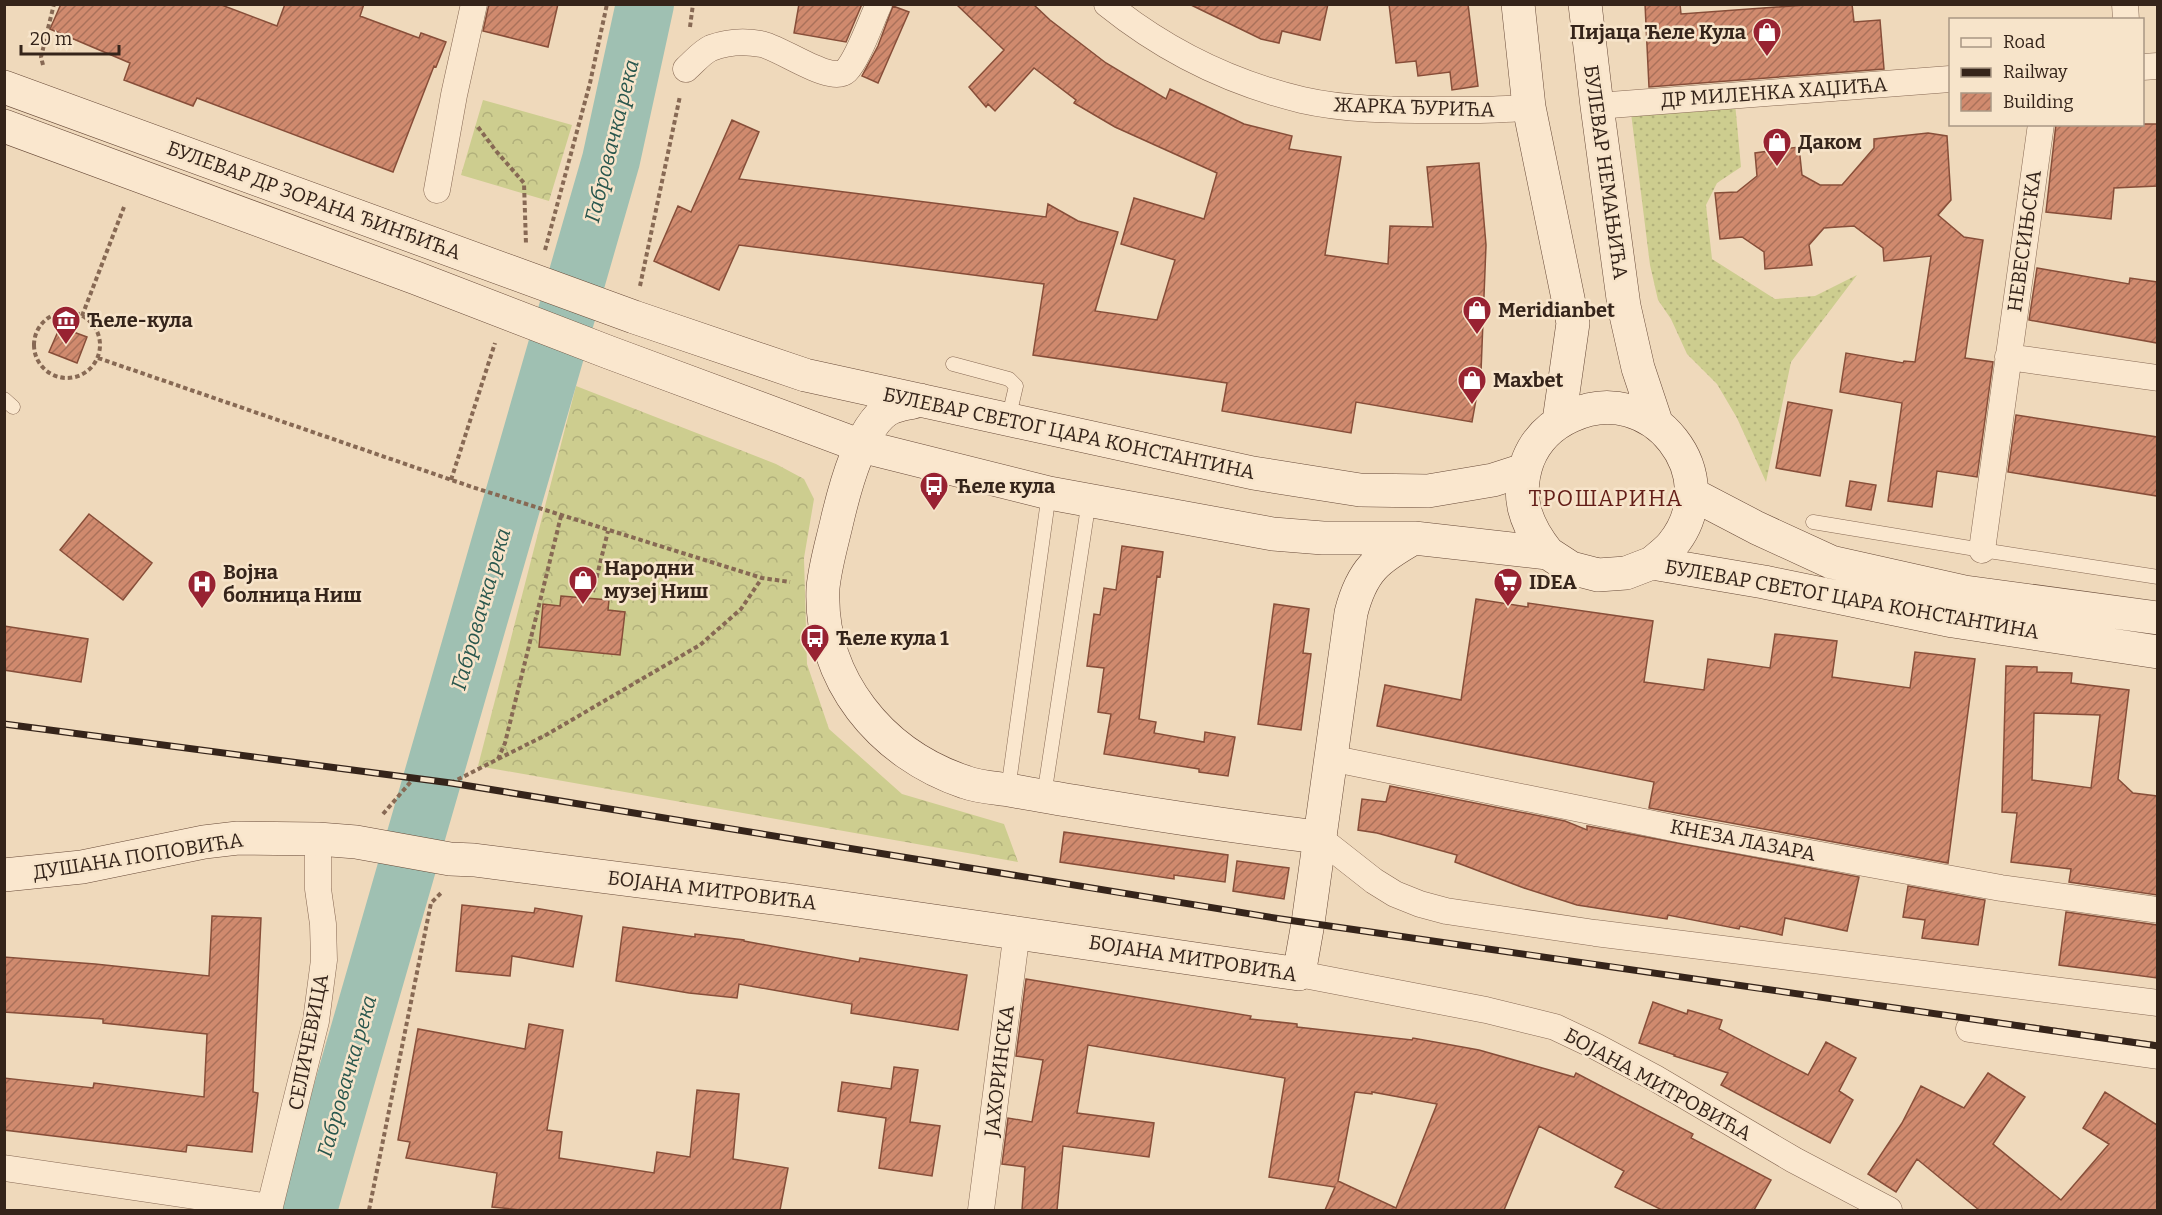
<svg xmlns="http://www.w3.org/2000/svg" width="2162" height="1215" font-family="Bitter,serif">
	<defs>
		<pattern id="grass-dots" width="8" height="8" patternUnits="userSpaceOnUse" patternTransform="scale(1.5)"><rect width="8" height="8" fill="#cdcd8f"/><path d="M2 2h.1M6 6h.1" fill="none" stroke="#b1b07b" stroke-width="1.8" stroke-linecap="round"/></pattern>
		<pattern id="forest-crowns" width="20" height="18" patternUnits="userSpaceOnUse" patternTransform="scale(1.5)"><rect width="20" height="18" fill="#cdcd8f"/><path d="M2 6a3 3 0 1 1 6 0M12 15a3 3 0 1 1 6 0" fill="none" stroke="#b1b07b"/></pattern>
		<pattern id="building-hatch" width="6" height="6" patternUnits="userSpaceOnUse" patternTransform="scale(1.5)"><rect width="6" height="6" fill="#d08a6e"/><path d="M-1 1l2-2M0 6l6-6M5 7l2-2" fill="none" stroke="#aa715a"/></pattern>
	</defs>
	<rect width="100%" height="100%" fill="#efd9bb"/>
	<path fill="url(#grass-dots)" d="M1735,103L1741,167L1717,183L1706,205L1712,259L1775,299L1815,296L1857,275L1791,362L1766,482L1737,418L1717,384L1687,354L1671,319L1658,300L1650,265L1631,113Z"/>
	<path fill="url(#forest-crowns)" d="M483,100L572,125L549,201L461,175Z
		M576,386L776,464L804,479L814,499L804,558L807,664L829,729L902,794L1004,824L1018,862L478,766Z"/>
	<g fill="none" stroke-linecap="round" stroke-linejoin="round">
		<path stroke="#9fc0b2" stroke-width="58" d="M308,1210L611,160L645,4"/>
	</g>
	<path fill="url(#building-hatch)" stroke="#874e39" stroke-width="1.5" fill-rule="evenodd" d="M61,4H219L277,26L285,4H364L360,16L419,38L421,33L446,42L436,67L434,66L393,172L197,98L193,106L124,80L130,63L50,29Z
		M489,4H558L548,47L483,31Z
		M799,4H862L846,42L794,33Z
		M956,4H1033L1050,20L1106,63L1166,99L1170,89L1244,124L1292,136L1289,149L1341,157L1325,255L1388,264L1390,226L1433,227L1427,167L1479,163L1486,245L1481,372L1472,422L1356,402L1351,433L1222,411L1227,383L1033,355L1044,284L739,245L719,290L654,261L678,206L691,212L732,120L759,132L739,179L1046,217L1048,204L1078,221L1118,232L1095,311L1157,320L1175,260L1121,244L1134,198L1204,219L1217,173L1115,127L1074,103L1076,100L1034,68L995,111L988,104L986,107L969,87L1004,50Z
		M1189,4H1328L1320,40L1282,31L1279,43L1261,39Z
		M1389,4H1468L1478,86L1452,90L1450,72L1418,76L1416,61L1396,63Z
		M1645,4H1680L1681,14L1819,4H1852L1854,22L1880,20L1884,69L1649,87Z
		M893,6L909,12L878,83L862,76L878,46Z
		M2056,124H2157V186L2114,188L2111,219L2046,212Z
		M1928,133L1947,136L1951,200L1938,215L1964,237L1983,240L1965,358L1993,362L1977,477L1937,471L1932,507L1888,501L1902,403L1840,392L1846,353L1903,363L1904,361L1915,362L1931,256L1884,261L1883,248L1854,226L1838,227L1824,228L1809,245L1812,265L1765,269L1764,252L1742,237L1720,239L1715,193L1737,192L1757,176L1755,153L1799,147L1802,175L1820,185H1842L1874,148V139Z
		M2037,268L2129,284L2130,278L2157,282V343L2029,320Z
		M60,327L87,337L77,363L49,352Z
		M1788,402L1832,410L1820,476L1776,468Z
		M2016,415L2157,437V496L2008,472Z
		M1850,481L1876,485L1871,510L1846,506Z
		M89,514L152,563L123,600L60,550Z
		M1122,546L1163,552L1160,577L1157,576L1139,719L1156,722L1154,733L1204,742L1205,732L1235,737L1228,776L1199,772V769L1104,754L1111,714L1098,712L1104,668L1087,666L1094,614L1100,615L1104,588L1116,590Z
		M561,596L609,600L608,610L625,612L620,655L539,647L543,604L560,606Z
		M1476,599L1528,607V603L1653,621L1644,682L1704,690L1708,659L1770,668L1775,634L1837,641L1832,677L1910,688L1915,652L1975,659L1948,863L1649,808L1654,782L1377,726L1385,685L1461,700Z
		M1274,604L1309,609L1303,653L1311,654L1301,730L1258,724Z
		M4,626L88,639L81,682L4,670Z
		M2006,666L2037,667V672L2072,673L2071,683L2129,690L2118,779L2133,793L2157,796V895L2069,882L2071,869L2011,862L2017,813L2002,812ZM2034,713L2100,715L2091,788L2032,780Z
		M1390,786L1565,821L1587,830V826L1859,877L1847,931L1785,918L1782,935L1740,926L1739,929L1668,915L1667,919L1577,905L1524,888L1455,862L1457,855L1377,833L1358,830L1362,799L1386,802Z
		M1064,832L1228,855L1225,882L1174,875V879L1060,862Z
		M1237,861L1289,868L1284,899L1233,891Z
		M1908,886L1985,900L1978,945L1922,938L1925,920L1903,917Z
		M462,905L534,913L535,908L582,916L573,967L512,956L510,976L456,971Z
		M2066,912L2157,925V978L2059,965Z
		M212,916L261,918L253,1092L258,1093L252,1152L187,1145L186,1152L4,1130V1078L93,1088L94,1083L204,1097L207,1034L103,1023V1019L4,1012V957L95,964L209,976Z
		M623,927L695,937V934L744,940V941L859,962L860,958L967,975L958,1030L851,1013L852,1004L739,984L737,998L689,993L616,981Z
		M1026,979L1251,1016L1250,1019L1297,1024V1027L1412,1040L1413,1038L1479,1050L1574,1077L1576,1073L1693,1134L1691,1138L1771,1180L1754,1210H1662L1615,1187L1624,1171L1539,1126L1504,1210H1325L1335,1187L1269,1177L1285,1078L1088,1045L1077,1113L1154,1123L1149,1157L1063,1146L1057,1210H1022L1025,1167L1002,1164L1008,1118L1032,1122L1043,1060L1016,1056ZM1355,1092L1372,1094V1092L1437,1104L1396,1208L1338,1181Z
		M1653,1002L1687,1014L1688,1010L1722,1020L1719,1029L1808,1075L1826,1042L1856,1058L1839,1091L1853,1100L1830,1143L1721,1085L1728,1073L1674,1056L1675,1055L1639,1043Z
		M529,1024L563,1030L547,1130L562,1132L559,1158L654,1173L657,1152L690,1157L697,1090L739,1094L733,1159L788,1168L780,1210H521L492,1207L497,1173L406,1158L410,1142L398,1140L418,1029L525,1049Z
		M894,1067L918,1070L910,1122L940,1126L932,1176L879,1168L886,1118L838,1111L842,1082L891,1089Z
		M1988,1073L2025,1097L1993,1144L2061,1200L2109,1144L2083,1128L2105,1092L2157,1125V1210H1979L1917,1159L1896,1192L1868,1174L1902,1123L1921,1086L1964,1108Z"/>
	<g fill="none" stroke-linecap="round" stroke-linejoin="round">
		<g stroke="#876954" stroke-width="15">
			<path id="lane" d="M953,364L1009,379L1016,386L1008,420
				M4,399L13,407
				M1813,522L1982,550L2158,577
				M1008,790L1049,493
				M1044,796L1089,500"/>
		</g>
		<g stroke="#876954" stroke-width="27">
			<path id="street" d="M1107,4C1164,50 1231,83 1302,100C1346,110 1393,110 1438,110C1468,110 1498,111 1529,107
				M2125,4L2126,20
				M2142,67L2158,66
				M686,69C694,62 702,52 711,48C727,42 745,41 761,44C780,47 831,85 846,71C858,59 871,21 879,4
				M1597,106L1950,79
				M437,190L454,95L474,4
				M2008,357L2158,378
				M1982,550L2041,124
				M1330,758L1683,830L2001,888L2158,910
				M1318,837L1374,881L1395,894L1420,904L1446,911L1595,933L2158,1003
				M1299,974L1486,1010L1555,1027L1595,1046L1655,1078L1794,1160L1889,1210
				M1969,1029L2158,1056
				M4,1168L270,1207
				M269,1210L316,1021L324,960L323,924L318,889V839
				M981,1210L1017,931"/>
		</g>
		<g stroke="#684a38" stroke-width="34">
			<path id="secondary" d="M1518,4L1529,107L1573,323L1559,421
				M1585,4L1597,106L1624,306L1638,368L1656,422
				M4,87L634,317L805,375L1253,473L1360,490L1428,491L1493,480L1524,470
				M4,126L416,278L608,352L861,446L1049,493L1273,534L1323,538H1414L1548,553L1571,568L1598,575L1626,573L1652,563L1764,582L1953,621L2158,652
				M920,400C911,403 902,404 893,407C862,419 844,491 837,521C832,543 825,566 823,588C819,679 881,754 965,782C978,787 995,788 1009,790C1040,796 1072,801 1103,806C1175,818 1246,828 1318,837
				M1692,494L1757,528L1831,562L1965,592L2158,618
				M1548,553C1525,524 1515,496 1528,460C1536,440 1551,425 1571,416C1651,378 1729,476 1672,545C1667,551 1659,557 1652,563
				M4,875L82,867L204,842L238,838L318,839L356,842L450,859L474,860L789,900L1299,974L1308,923L1351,613C1362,570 1377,559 1414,538"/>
		</g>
		<path stroke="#876954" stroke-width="4" stroke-dasharray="4.5 3" stroke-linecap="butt" d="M690,27L693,4
			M43,65L41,57L54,4
			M478,127L496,151L524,183L526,244
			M545,250L590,83L607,4
			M640,286L680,96
			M34 345a33 33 0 1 1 66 0a33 33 0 1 1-66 0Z
			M82,316L124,207
			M98,358L472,487L762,578L790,582
			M451,480L495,343
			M593,592L608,531
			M498,759L546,735L700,645L741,609L762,578
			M451,783L498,759L505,743L561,516
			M383,814L414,778
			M369,1210L431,903L442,892"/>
		<use href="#lane" stroke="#fae7ce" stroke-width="14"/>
		<use href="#street" stroke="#fae7ce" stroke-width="26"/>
		<use href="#secondary" stroke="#fae7ce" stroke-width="33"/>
		<g stroke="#35241a" stroke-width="7">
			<path id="rail" d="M4,724L451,783L1281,919L2158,1046"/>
		</g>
		<use href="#rail" stroke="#f7e4ca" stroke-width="4.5" stroke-dasharray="14" stroke-linecap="butt"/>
	</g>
	<defs>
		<g id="shop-pin" transform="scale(1.5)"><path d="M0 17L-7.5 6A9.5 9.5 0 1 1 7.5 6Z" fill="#982232" stroke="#f7e4ca"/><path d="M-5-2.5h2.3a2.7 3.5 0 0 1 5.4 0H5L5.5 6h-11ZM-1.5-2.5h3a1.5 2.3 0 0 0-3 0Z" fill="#fff"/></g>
		<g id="museum-pin" transform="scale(1.5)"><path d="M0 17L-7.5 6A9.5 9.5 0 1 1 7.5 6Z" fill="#982232" stroke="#f7e4ca"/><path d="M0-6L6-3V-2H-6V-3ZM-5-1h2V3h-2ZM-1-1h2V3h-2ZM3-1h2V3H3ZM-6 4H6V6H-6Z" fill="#fff"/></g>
		<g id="bus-pin" transform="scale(1.5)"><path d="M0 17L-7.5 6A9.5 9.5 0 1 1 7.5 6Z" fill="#982232" stroke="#f7e4ca"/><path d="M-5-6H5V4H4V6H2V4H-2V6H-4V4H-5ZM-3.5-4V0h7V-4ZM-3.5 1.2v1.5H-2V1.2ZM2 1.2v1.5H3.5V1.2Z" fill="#fff"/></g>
		<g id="supermarket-pin" transform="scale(1.5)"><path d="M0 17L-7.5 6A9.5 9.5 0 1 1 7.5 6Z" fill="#982232" stroke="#f7e4ca"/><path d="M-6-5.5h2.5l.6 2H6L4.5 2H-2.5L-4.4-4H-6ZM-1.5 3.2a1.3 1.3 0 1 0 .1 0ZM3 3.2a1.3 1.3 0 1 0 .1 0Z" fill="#fff"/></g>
		<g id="hospital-pin" transform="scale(1.5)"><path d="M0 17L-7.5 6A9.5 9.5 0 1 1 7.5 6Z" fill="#982232" stroke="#f7e4ca"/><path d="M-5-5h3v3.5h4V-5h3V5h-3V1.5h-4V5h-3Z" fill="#fff"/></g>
	</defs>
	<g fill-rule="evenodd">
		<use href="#shop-pin" x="1767" y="32"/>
		<use href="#shop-pin" x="1777" y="142"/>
		<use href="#shop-pin" x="1477" y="310"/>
		<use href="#museum-pin" x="66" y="320"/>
		<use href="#shop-pin" x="1472" y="380"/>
		<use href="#bus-pin" x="934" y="486"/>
		<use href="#shop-pin" x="583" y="580"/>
		<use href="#supermarket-pin" x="1508" y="582"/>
		<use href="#hospital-pin" x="202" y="584"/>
		<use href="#bus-pin" x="815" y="638"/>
	</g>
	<g text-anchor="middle" stroke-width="5" stroke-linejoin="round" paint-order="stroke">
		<g font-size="20" font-weight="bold" fill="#35241a" stroke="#f7e4ca" text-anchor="start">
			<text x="1746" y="39" text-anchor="end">Пијаца Ћеле Кула</text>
			<text x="1798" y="149">Даком</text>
			<text x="1498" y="317">Meridianbet</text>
			<text x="87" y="327">Ћеле-кула</text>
			<text x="1493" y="387">Maxbet</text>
			<text x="955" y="493">Ћеле кула</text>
			<text x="604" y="575">Народни<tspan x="604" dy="23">музеј Ниш</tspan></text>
			<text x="223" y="579">Војна<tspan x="223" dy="23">болница Ниш</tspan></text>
			<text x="1529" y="589">IDEA</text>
			<text x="836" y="645">Ћеле кула 1</text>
		</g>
		<g font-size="20" fill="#35241a" stroke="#f7e4ca">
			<text transform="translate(1774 92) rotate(-4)" y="7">ДР МИЛЕНКА ХАЏИЋА</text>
			<text transform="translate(1414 107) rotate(2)" y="7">ЖАРКА ЂУРИЋА</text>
			<text transform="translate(1606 172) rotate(82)" y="7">БУЛЕВАР НЕМАЊИЋА</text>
			<text transform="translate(314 200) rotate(20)" y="7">БУЛЕВАР ДР ЗОРАНА ЂИНЂИЋА</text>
			<text transform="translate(2024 241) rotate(-82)" y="7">НЕВЕСИЊСКА</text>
			<text transform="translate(1069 433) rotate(12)" y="7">БУЛЕВАР СВЕТОГ ЦАРА КОНСТАНТИНА</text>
			<text transform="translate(1852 599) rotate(10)" y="7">БУЛЕВАР СВЕТОГ ЦАРА КОНСТАНТИНА</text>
			<text transform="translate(1743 840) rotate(11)" y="7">КНЕЗА ЛАЗАРА</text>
			<text transform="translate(138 856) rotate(-9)" y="7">ДУШАНА ПОПОВИЋА</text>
			<text transform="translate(712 890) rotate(7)" y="7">БОЈАНА МИТРОВИЋА</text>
			<text transform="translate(1193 958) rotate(9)" y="7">БОЈАНА МИТРОВИЋА</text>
			<text transform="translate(308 1042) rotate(-79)" y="7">СЕЛИЧЕВИЦА</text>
			<text transform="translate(999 1071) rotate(-83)" y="7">ЈАХОРИНСКА</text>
			<text transform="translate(1658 1084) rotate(29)" y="7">БОЈАНА МИТРОВИЋА</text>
		</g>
		<g font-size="21" font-style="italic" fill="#28564d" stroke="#f7e4ca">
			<text transform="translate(612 141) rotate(-76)" y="7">Габровачка река</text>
			<text transform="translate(481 609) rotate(-74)" y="7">Габровачка река</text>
			<text transform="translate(347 1076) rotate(-74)" y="7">Габровачка река</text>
		</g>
		<g font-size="22" letter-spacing="1.5" fill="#631e18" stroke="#f7e4ca">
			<text x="1606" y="506">ТРОШАРИНА</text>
		</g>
	</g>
	<rect width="2162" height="1215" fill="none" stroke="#35241a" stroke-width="12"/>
	<rect x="1949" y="18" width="195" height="108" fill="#f7e4ca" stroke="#a99784" stroke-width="1.5"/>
	<rect x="1961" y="38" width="30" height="9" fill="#fae7ce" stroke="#a99784" stroke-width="1.5"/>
	<text x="2003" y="48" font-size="18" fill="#35241a">Road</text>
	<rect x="1961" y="68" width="30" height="9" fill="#35241a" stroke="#a99784" stroke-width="1.5"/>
	<text x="2003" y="78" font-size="18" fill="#35241a">Railway</text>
	<rect x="1961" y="93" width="30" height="18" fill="url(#building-hatch)" stroke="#a99784" stroke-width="1.5"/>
	<text x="2003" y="108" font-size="18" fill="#35241a">Building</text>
	<path d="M21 45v9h98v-9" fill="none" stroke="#35241a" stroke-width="3"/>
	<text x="30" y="45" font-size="18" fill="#35241a" stroke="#f7e4ca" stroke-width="4.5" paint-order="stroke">20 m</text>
</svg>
